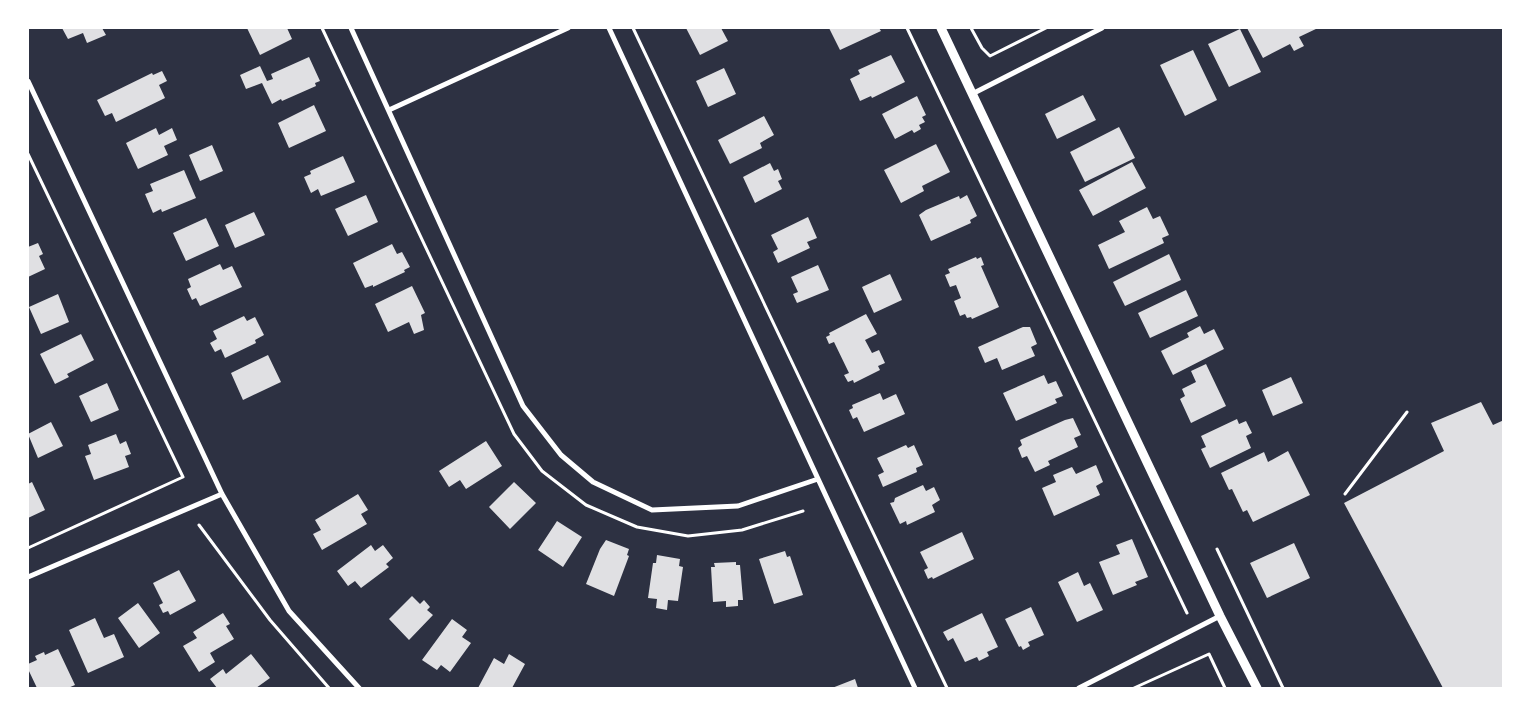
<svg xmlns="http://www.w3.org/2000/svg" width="1531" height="716" font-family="Bitter,serif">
	<rect width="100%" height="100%" fill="#2d3142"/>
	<path fill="#e0e0e3" d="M62,28H102L106,35L87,43L83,33L68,39Z
		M247,28H287L292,39L260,55Z
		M686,28H721L728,41L700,55Z
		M829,28H879L881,31L840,50Z
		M1247,28H1318L1299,37L1304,46L1294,51L1290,44L1263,58Z
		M1240,29L1261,72L1229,87L1208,44Z
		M1193,50L1217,100L1185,116L1160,65Z
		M891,55L905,82L872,98L871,96L860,101L850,79L860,74L858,70Z
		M309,57L320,81L315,83L316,86L282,101L281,99L272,104L262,83L246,89L240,75L260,66L267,81L273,79L271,74Z
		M724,68L736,94L708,107L696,81Z
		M162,71L167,81L159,85L165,98L116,122L112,113L105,116L97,100L152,73L153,75Z
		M1083,95L1096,120L1057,139L1045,114Z
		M917,96L926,115L922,117L925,122L919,125L921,129L914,133L912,130L895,139L882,114Z
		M314,105L326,131L289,148L278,123Z
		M764,116L774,135L760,143L762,148L730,164L718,140Z
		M1119,127L1135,158L1085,182L1070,152Z
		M156,128L159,135L172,128L177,140L164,146L168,155L138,169L126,143Z
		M936,144L950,172L922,186L924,191L901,203L884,170Z
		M212,145L223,171L200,181L189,155Z
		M343,156L355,182L321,196L318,189L311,193L304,177L311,174L310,171Z
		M1132,162L1146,188L1093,216L1079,190Z
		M770,163L774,171L778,169L782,179L778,181L782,189L755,203L743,177Z
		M184,170L196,198L162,212L161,209L153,213L145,194L153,191L150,184Z
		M366,195L378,222L348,236L335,209Z
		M967,195L977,216L970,220L971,223L931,241L919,215L926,210L959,196L960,199Z
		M1147,207L1153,219L1160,216L1169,235L1162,238L1164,243L1109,269L1098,245L1125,232L1119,221Z
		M254,212L265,235L235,248L225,225Z
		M808,217L817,238L807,242L810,248L778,263L773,252L778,249L771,235Z
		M206,218L219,246L186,261L173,233Z
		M38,243L43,254L39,256L45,269L28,277V247Z
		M392,244L397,254L402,252L410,267L404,270L405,272L373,287V285L365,288L353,263Z
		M1169,254L1181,280L1125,306L1113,282Z
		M976,257L977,259L981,257L984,265L981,266L999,307L972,319L971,317L967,318L965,314L960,316L954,301L961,298L956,285L950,287L945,275L950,273L948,269Z
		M220,264L223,270L232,266L242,287L200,306L196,298L192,300L187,289L191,287L188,279Z
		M818,265L829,290L797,303L793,294L798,292L791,277Z
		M890,274L902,300L874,313L862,287Z
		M412,286L425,313L421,315L424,330L414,334L409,322L388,332L375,304Z
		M1186,290L1198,316L1150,338L1138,313Z
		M58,294L69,322L41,334L29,307Z
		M866,314L877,334L865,340L872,353L879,350L885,363L878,366L880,370L854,383L853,380L848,382L844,375L849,373L834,342L829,344L826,337L830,335L829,333Z
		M244,316L247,321L255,317L264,335L255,340L256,343L225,358L221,349L215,352L210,343L217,339L213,331Z
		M1200,326L1204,334L1214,329L1224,349L1173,375L1161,351L1189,337L1187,333Z
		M1023,327H1030L1037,344L1031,347L1035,356L1002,370L997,358L985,363L978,347Z
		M81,334L94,360L67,374L69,377L55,384L40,354Z
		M268,355L281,382L243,400L231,373Z
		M1206,364L1226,406L1191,423L1180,399L1185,396L1182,389L1196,382L1191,371Z
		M1044,375L1048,384L1056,381L1063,396L1055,399L1057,403L1016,421L1003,393Z
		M1291,377L1303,403L1273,416L1262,390Z
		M107,383L119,410L91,422L79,396Z
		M880,393L883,400L896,394L905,414L864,432L857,417L853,419L849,410L853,408L852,405Z
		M1481,402L1493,425L1504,420V688H1443L1344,503L1444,451L1431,423Z
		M1073,418L1081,435L1074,438L1078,447L1048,461L1050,465L1035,472L1027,456L1022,458L1018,448L1022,445L1020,440L1065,420Z
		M1237,419L1239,424L1246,421L1252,433L1246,436L1251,448L1210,468L1201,449L1206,447L1201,436Z
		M51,422L63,446L38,458L28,434Z
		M116,434L120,444L126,441L131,454L125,456L129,467L94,480L85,456L91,454L88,445Z
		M486,441L502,466L466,489L460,480L449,487L439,471Z
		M906,445L908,448L914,445L923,465L916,468L917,472L883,487L878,475L884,472L877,458Z
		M1288,451L1310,495L1253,522L1247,510L1243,512L1232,489L1229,490L1221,473L1264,452L1268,462Z
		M1096,465L1103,482L1096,486L1100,495L1054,516L1042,488L1056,482L1053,475L1072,467L1076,474Z
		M32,482L45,510L28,518V484Z
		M514,482L536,503L510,529L489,507Z
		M923,485L926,491L934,487L940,500L932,505L935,512L907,525L906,521L900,524L890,503L894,502L895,498Z
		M358,494L368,510L361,514L367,524L322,550L313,534L321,530L315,520Z
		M557,521L582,537L563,567L538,550Z
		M962,532L974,559L933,579L932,577L928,579L924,570L928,568L920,552Z
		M1132,539L1148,577L1135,582L1137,585L1113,595L1099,562L1120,554L1116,545Z
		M606,540L629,549L627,555L629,556L614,596L586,584L600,549Z
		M1294,543L1310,578L1267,598L1250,563Z
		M371,545L375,551L383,545L393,558L386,564L389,567L361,588L355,581L348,586L337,571Z
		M785,551L787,557L790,556L803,595L774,604L759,559Z
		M657,555L680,559L679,566L683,567L678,601L668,600L667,610L656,608L657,599L648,598L653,563H656Z
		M736,562V565H740L743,600H738V606L726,607V601L713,602L711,567H715L714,563Z
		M179,570L196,601L170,615L168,611L163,613L159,605L163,603L153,583Z
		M1078,572L1084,586L1090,583L1103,610L1077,622L1058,582Z
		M412,596L420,604L424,600L430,607L427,610L433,615L409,640L389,619Z
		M138,603L160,633L139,648L118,618Z
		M1031,607L1044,635L1028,642L1030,646L1023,650L1021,646L1019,647L1005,619Z
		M223,613L230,624L226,626L234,639L210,653L215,662L199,672L183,646L197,638L193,632Z
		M982,613L998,647L987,652L989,656L979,661L977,657L965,662L953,638L948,641L943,632Z
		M95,618L104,638L114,634L124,657L88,673L69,630Z
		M452,619L467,630L462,637L471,643L450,672L441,665L437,670L422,660Z
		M58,649L75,685L68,688H37L28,669V664L37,660L35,656L44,652L45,655Z
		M251,654L270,678L256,688H217L210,679L223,669L226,674Z
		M509,654L525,664L512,688H478L494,658L504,664Z
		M855,679L858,688H832Z"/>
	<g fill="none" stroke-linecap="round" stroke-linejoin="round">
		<path stroke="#fff" stroke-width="3" d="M322,28L514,434L542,471L586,505L637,527L688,536L742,530L803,511
			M633,28L947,688
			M907,28L1187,613
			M971,28L982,48L990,56L1046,28
			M28,154L183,477L28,548
			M1345,494L1407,412
			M199,525L270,620L329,688
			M1217,549L1283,688
			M1134,688L1209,654L1225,688"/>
		<path stroke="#fff" stroke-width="5" d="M351,28L523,406L561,455L593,482L652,510L738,506L818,479
			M609,28L915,688
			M28,81L222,494L289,611L359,688
			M972,94L1102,28
			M389,110L568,28
			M28,577L222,494
			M1079,688L1220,616"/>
		<path stroke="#fff" stroke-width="9" d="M941,28L1220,616L1257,688"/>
	</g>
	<rect width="1531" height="716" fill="none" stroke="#ffffff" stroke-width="58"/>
</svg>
